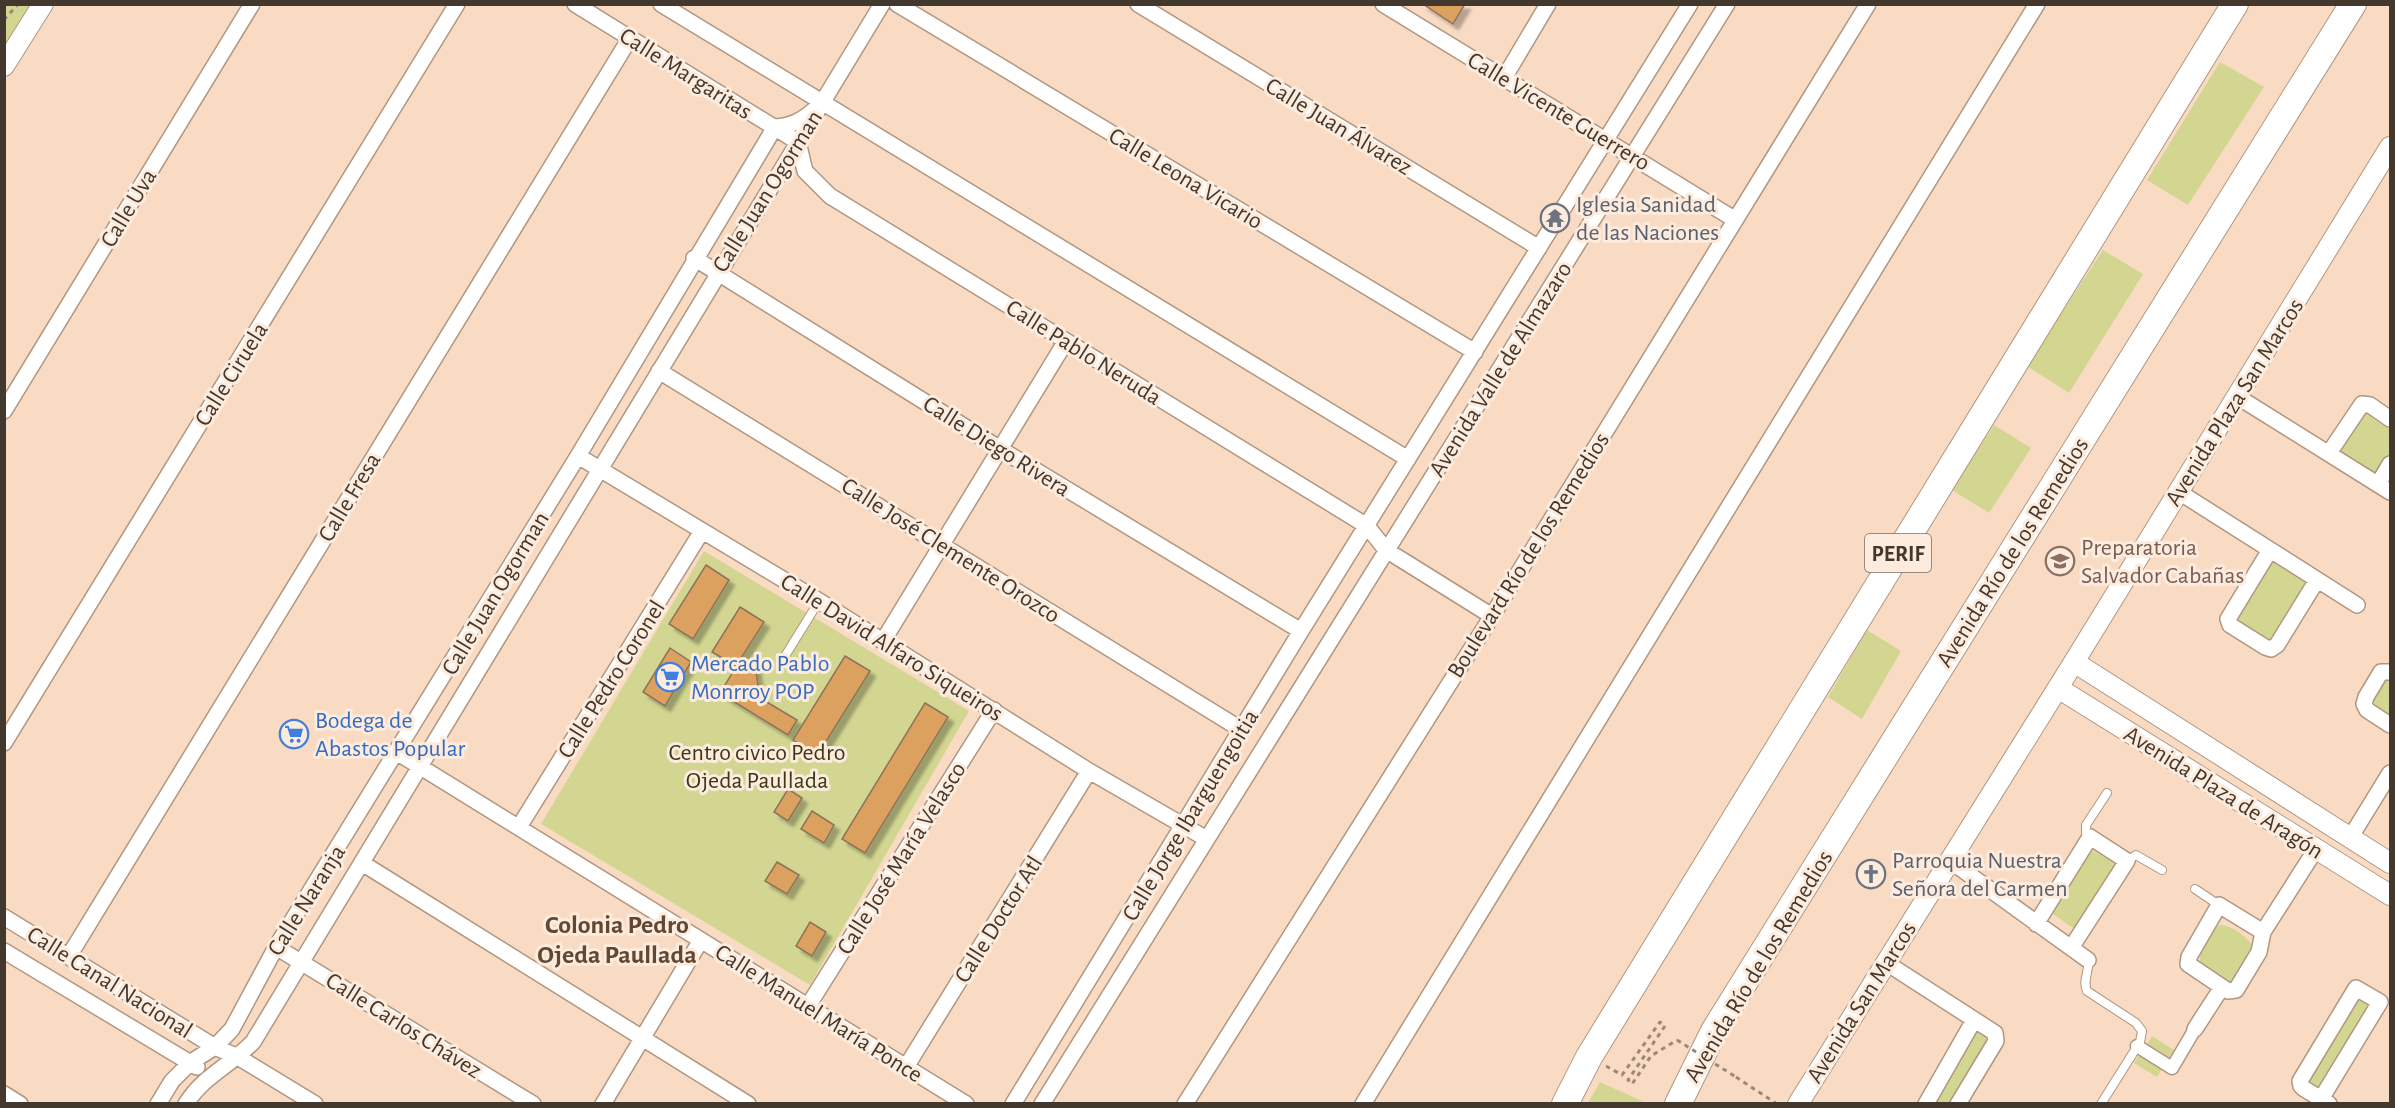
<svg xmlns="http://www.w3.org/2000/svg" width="2395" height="1108" font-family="'Alegreya Sans',sans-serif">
	<defs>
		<filter id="shadow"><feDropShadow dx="5.5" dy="5.5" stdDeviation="1.5" flood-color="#0004"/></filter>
	</defs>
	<rect width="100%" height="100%" fill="#f9dbc3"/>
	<path fill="#d2d691" d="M5,5H31L5,47Z
		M2220,62L2264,87L2188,205L2147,180Z
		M2103,250L2143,274L2069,393L2027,366Z
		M2369,411L2390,425V454L2378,473L2370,475L2339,455V449L2362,412Z
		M1994,425L2031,448L1989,513L1952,490Z
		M704,551L969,711L810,985L541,824Z
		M2277,559L2309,579L2273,643L2235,622L2234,617L2270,561Z
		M1867,630L1901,651L1862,719L1828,697Z
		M2385,675L2390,679V718L2368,703Z
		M2094,851L2114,862L2115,870L2078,926L2073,928L2053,914L2052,908L2088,852Z
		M2219,925C2231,924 2249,938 2254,948L2233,984L2200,963C2199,951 2210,933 2219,925Z
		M2360,993L2375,1003L2321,1089L2306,1080Z
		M1977,1028L1994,1038L1954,1103L1930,1104Z
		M2152,1036L2174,1050L2168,1059L2146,1046Z
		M2140,1053L2163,1067L2157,1077L2134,1063Z
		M1600,1082L1642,1101L1641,1103H1588Z"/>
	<path fill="#dda15e" stroke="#8b735b" stroke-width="1.5" filter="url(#shadow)" d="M1423,4H1465L1453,24Z
		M706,565L729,580L693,639L669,624Z
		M740,607L764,622L736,666L712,652Z
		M670,648L691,662L665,706L643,692Z
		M845,656L870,671L817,756L793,740Z
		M742,657L755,665L760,698L797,720L788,735L720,693Z
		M925,703L948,717L865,853L842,839Z
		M788,789L802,798L788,821L774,812Z
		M812,811L834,825L824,843L801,829Z
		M777,862L799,875L787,894L765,881Z
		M810,922L826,932L812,956L796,946Z"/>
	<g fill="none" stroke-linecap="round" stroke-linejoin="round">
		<g stroke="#b19680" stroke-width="10">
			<path id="service" d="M782,661L819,601
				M2090,837L2086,833V825L2107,793
				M2127,861L2136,855L2162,870
				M2195,889L2219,905
				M2088,960C2090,971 2082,980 2087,991L2136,1023L2142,1031L2140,1042L2101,1104"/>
		</g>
		<g stroke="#b19680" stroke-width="15">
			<path id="pedestrian" d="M2137,1046L2172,1068L2195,1029"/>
		</g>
		<g stroke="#b19680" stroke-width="18">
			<path id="minor" d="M575,4L798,142L805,171L830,196L1367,526L1386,550L1492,616
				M661,4L1408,459
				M897,4L1475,352
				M1138,4L1539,248
				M1383,4L1734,219
				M1504,78L1548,4
				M694,258L1002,450L1301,631
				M659,371L1242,730
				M2238,397L2390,492
				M4,411L252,4
				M2329,453L2362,404L2370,405L2390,419
				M578,456L819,601L1089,771L1205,838
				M2378,484L2390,464
				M2179,492L2357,605
				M2270,550L2228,619L2230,625L2265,647L2271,649L2277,645L2317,580
				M883,641L1066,341
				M2390,672H2381L2366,697L2364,704L2367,710L2390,725
				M4,743L457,4
				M398,753L966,1104
				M519,827L702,531
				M2350,838L2390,773
				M1949,860L2088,960
				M362,863L748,1104
				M4,917L215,1047L238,1057L315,1104
				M2036,924L2090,837L2127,861L2071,948
				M2263,932L2219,905L2189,957L2188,964L2228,991L2236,990L2259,952L2263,932L2316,849
				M276,947L533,1104
				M4,951L197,1067
				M69,956L630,38
				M1885,962L1995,1033L1996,1041L1958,1104
				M808,1006L994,710
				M2195,1029L2222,987
				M906,1067L1089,771
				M4,1094L20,1104
				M2321,1099L2380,1002L2356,988L2300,1081L2301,1086L2303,1088L2329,1104
				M158,1104L172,1081L191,1062L215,1047L232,1029L276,947L578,456L775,127C791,126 801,121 814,110
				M186,1104C203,1076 231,1065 253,1042L882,4
				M603,1104L701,940
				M1013,1104L1301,631L1690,4
				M1042,1104L1727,4
				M1185,1104L1492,616L1868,4
				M1363,1104L2037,4
				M1926,1104L1974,1020"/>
		</g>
		<g stroke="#b19680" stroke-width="22">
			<path id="tertiary" d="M4,66L43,4
				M2074,662L2390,863
				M2058,688L2390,895
				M1798,1104L2074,662L2390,147"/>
		</g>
		<g stroke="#b19680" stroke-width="28">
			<path id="trunk" d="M1565,1104L1589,1057L2235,4
				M1678,1104L1714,1031L2353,4"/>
		</g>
		<path stroke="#9c8877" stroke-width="3" stroke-dasharray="4.5 4.5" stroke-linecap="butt" d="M4,20L18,4
			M1606,1066L1622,1075L1660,1022L1665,1026L1628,1080L1632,1084L1651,1056L1677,1040
			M1736,1077L1777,1104"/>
		<use href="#service" stroke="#fff" stroke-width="8"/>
		<use href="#pedestrian" stroke="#fff" stroke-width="12"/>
		<use href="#minor" stroke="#fff" stroke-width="15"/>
		<use href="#tertiary" stroke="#fff" stroke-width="20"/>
		<use href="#trunk" stroke="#fff" stroke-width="26"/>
		<path stroke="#9c8877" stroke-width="3" stroke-dasharray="4.5 4.5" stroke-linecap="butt" d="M1677,1040L1736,1077"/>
	</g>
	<defs>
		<g id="temple-ring" transform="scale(1.5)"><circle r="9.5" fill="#fdebdd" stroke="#6b7280" stroke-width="1.5"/><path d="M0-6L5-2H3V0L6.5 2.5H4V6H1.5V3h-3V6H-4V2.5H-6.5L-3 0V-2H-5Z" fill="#6b7280"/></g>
		<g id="school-ring" transform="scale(1.5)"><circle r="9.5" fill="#fdebdd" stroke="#8d6e63" stroke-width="1.5"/><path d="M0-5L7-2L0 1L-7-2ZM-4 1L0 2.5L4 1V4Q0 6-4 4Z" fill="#8d6e63"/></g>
		<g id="supermarket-ring" transform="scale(1.5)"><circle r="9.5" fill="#fdebdd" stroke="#3f7fe0" stroke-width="1.5"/><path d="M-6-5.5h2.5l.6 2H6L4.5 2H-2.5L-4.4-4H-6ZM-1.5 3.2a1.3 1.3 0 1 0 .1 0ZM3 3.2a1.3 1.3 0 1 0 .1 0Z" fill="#3f7fe0"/></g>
		<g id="church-ring" transform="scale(1.5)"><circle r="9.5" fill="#fdebdd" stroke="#6b7280" stroke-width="1.5"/><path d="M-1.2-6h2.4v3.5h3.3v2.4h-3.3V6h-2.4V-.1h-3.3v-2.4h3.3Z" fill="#6b7280"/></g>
	</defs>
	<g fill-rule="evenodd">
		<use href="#temple-ring" x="1555" y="218"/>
		<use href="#school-ring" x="2060" y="561"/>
		<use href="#supermarket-ring" x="670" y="677"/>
		<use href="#supermarket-ring" x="294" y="734"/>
		<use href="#church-ring" x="1871" y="874"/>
	</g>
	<g text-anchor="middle" stroke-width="6" stroke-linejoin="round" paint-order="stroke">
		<rect fill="#fdebdd" stroke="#7b6e62" stroke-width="1.5" x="1865" y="534" width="66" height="38" rx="4.5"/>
		<g font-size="22" font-weight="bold" fill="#43382e">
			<text x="1898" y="561">PERIF</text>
		</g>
		<g font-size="24" fill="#43382e" stroke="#fdebdd">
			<text transform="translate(686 73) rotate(32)" y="8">Calle Margaritas</text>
			<text transform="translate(1559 111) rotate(31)" y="8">Calle Vicente Guerrero</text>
			<text transform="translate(1339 126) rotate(31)" y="8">Calle Juan Álvarez</text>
			<text transform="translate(1186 178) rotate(31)" y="8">Calle Leona Vicario</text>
			<text transform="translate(767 191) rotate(-58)" y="8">Calle Juan Ogorman</text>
			<text transform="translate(128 208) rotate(-59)" y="8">Calle Uva</text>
			<text transform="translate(1084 352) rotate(32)" y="8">Calle Pablo Neruda</text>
			<text transform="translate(1500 369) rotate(-58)" y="8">Avenida Valle de Almazaro</text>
			<text transform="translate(231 374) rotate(-58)" y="8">Calle Ciruela</text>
			<text transform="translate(2234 402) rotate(-58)" y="8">Avenida Plaza San Marcos</text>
			<text transform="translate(997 446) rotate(32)" y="8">Calle Diego Rivera</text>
			<text transform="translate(349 497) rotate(-59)" y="8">Calle Fresa</text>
			<text transform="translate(951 550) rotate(32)" y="8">Calle José Clemente Orozco</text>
			<text transform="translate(2012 552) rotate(-58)" y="8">Avenida Río de los Remedios</text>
			<text transform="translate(1528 555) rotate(-58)" y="8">Boulevard Río de los Remedios</text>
			<text transform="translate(495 593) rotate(-59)" y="8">Calle Juan Ogorman</text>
			<text transform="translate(892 647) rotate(32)" y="8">Calle David Alfaro Siqueiros</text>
			<text transform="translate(611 679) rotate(-58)" y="8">Calle Pedro Coronel</text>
			<text transform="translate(2224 792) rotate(32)" y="8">Avenida Plaza de Aragón</text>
			<text transform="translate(1190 815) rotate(-59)" y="8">Calle Jorge Ibarguengoitia</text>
			<text transform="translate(901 858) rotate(-58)" y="8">Calle José María Velasco</text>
			<text transform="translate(306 900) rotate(-58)" y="8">Calle Naranja</text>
			<text transform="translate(998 919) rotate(-58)" y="8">Calle Doctor Atl</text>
			<text transform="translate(1758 966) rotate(-59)" y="8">Avenida Río de los Remedios</text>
			<text transform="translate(110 982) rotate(32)" y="8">Calle Canal Nacional</text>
			<text transform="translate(1861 1002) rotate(-58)" y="8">Avenida San Marcos</text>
			<text transform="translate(819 1013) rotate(32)" y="8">Calle Manuel María Ponce</text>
			<text transform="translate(404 1025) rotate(32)" y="8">Calle Carlos Chávez</text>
		</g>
		<g font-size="24" fill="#5b616d" stroke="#fdebdd" text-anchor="start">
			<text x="1576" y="212">Iglesia Sanidad<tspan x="1576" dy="28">de las Naciones</tspan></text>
			<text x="1892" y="868">Parroquia Nuestra<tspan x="1892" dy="28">Señora del Carmen</tspan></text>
		</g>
		<g font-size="24" fill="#785e54" stroke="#fdebdd" text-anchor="start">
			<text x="2081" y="555">Preparatoria<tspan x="2081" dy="28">Salvador Cabañas</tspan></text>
		</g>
		<g font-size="24" fill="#366cbe" stroke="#fdebdd" text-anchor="start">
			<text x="691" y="671">Mercado Pablo<tspan x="691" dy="28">Monrroy POP</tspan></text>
			<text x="315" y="728">Bodega de<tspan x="315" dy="28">Abastos Popular</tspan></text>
		</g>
		<g font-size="24" fill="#393a15" stroke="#fdebdd">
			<text x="757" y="760">Centro civico Pedro<tspan x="757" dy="28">Ojeda Paullada</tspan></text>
		</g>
		<g font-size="26" font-weight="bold" fill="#604833" stroke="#fdebdd">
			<text x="617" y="933">Colonia Pedro<tspan x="617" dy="30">Ojeda Paullada</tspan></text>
		</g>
	</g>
	<rect width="2395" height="1108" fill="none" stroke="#43382e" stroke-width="12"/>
</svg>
